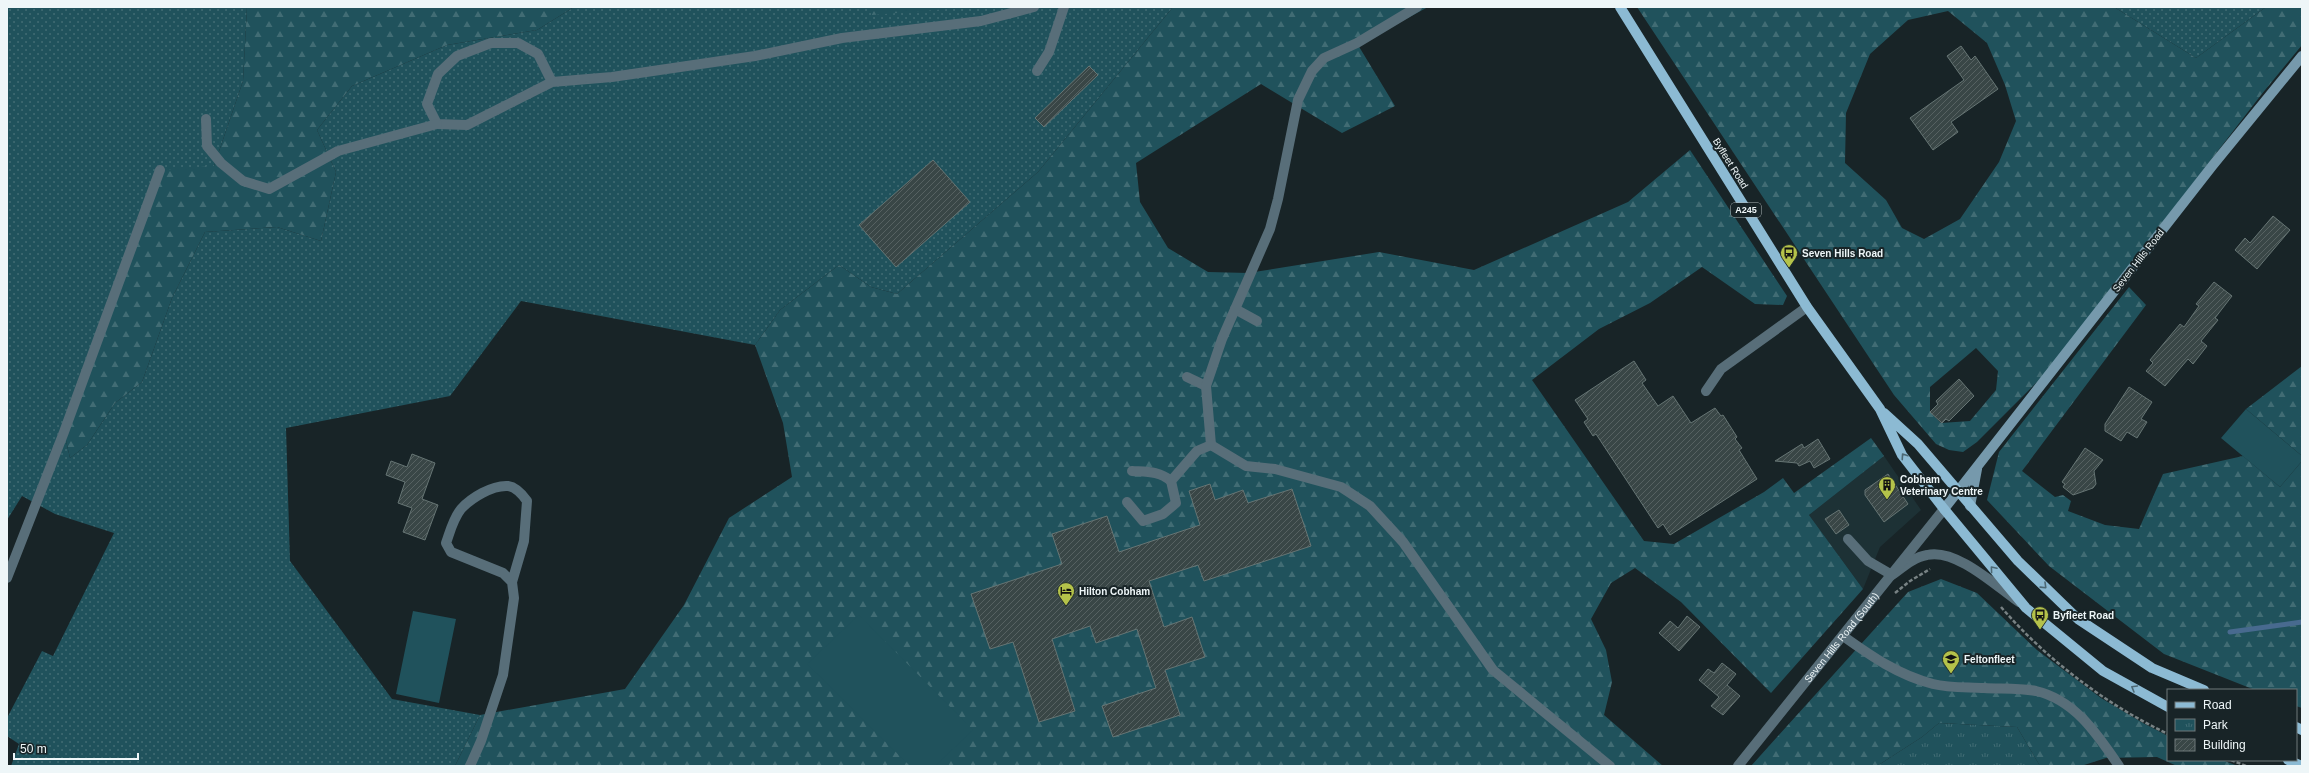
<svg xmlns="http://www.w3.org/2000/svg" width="2309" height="773" font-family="Helvetica,sans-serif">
	<defs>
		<pattern id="grass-dots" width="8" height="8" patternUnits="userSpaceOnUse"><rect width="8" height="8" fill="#20525c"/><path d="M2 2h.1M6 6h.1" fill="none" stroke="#416c74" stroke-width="1.8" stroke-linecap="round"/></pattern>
		<pattern id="forest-firs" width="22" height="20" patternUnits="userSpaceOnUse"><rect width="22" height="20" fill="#20525c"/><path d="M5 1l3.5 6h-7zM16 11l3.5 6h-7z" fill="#416c74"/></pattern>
		<pattern id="park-tufts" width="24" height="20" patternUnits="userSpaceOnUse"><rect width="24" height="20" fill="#20525c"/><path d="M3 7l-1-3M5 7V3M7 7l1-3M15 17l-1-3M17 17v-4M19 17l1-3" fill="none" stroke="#416c74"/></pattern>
		<pattern id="building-hatch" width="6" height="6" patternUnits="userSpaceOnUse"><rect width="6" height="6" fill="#394646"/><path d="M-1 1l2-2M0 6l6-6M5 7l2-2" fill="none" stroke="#566161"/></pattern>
	</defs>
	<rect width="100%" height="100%" fill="#182427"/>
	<path fill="#1d3135" d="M1884,456L1921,510L1880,547L1863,589L1809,515Z"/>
	<path fill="url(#grass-dots)" d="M7,7H247L243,81L214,166L64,432L70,458L87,445L115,403L142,382L172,298L205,232L277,227L321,241L336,172L317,130L352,86L447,45L537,30L574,7H1173L1038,172L897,294L871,287L839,265L780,310L755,345L521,301L450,396L286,428L290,561L392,699L480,715L455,766H11L19,744L7,736V718L42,651L53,656L114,533L55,514L22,496L7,520Z
		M2114,7H2266L2196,58Z"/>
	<path fill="url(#forest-firs)" fill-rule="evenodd" d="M247,7H574L537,30L447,45L352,86L317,130L336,172L321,241L277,227L205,232L172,298L142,382L115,403L87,445L70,458L64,432L160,170L214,166L243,81Z
		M870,7H973L872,15Z
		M1173,7H1428L1358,45L1395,106L1342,133L1261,84L1136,163L1140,202L1168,248L1208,272L1248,273L1379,252L1474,270L1628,202L1690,150L1787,296L1783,305L1755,304L1702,267L1650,303L1599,329L1532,380L1644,541L1674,544L1764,492L1783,478L1794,493L1871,438L1884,456L1809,515L1863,589L1771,693L1681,602L1635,568L1611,583L1591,619L1606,650L1612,682L1604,715L1663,766H455L480,715L625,689L684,605L729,518L792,477L783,423L755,345L780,310L839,265L871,287L897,294L1038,172Z
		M1637,7H2114L2196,58L2266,7H2302V45L2261,95L2048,371L1977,442L1963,452L1949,450L1936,444L1894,395ZM1948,11L1987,43L2005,85L2016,121L1999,162L1960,219L1924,239L1902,228L1886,200L1845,163L1846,113L1870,54L1908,20ZM1976,348L1998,371L1996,390L1970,421L1941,423L1930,412V387Z
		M2129,287L2146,305L2022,471L2055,497L2063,495L2071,501L2068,511L2105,525L2139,529L2163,474L2243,456L2280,487L2302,461V708L2296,706V690H2255L2164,654L2049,566L1987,500L1999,452Z
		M2302,366V456L2246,409Z
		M1941,579L1977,593L2037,650L2101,698L2143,723L2168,736V760H2222L2238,766H2177L2157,757L2106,758L2081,766H2040L2017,727L1939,723L1922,737L1877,766H1751L1908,592Z"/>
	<path fill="url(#park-tufts)" d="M1939,723L2017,727L2040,766H1877L1922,737Z"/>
	<path fill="#20525c" d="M2246,409L2302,456V461L2280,487L2221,438Z
		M413,611L456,619L439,703L396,694Z
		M859,615L973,730L935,766H910L807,664Z"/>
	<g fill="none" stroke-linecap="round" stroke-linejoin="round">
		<path stroke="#486a8f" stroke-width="5" d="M2230,632L2302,622"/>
	</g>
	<path fill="url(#building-hatch)" stroke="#667574" d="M1961,46L1971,60L1975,56L1998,89L1951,122L1958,132L1933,150L1910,118L1964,80L1947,56Z
		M1089,66L1098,75L1044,127L1035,118Z
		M933,160L970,202L896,267L859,225Z
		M2273,216L2290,230L2257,269L2235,250L2245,238L2250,243Z
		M2214,282L2232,296L2215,318L2218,320L2201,341L2207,346L2193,364L2188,359L2165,386L2146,371L2153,363L2150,360L2180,324L2184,327L2199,306L2196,304Z
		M1634,361L1646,380L1642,383L1658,406L1673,396L1691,423L1715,408L1721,416L1723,415L1737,437L1735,439L1742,448L1739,450L1757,479L1670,535L1663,524L1658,528L1596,434L1593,436L1584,422L1588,419L1575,400Z
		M1959,379L1974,396L1949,421L1946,419L1942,423L1930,412L1938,404L1936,401Z
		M2129,387L2152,402L2141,419L2147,422L2137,438L2127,432L2121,441L2105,431V424Z
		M1818,439L1830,459L1814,468L1810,461L1799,466L1797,463L1775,461L1802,444L1804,448Z
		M2085,448L2103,460L2094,471L2096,484L2093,488L2073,495L2063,487L2065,484L2062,482Z
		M412,454L435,463L422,499L438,505L425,540L403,532L412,508L398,503L405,482L386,475L391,461L407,467Z
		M1888,474L1908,504L1884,522L1865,495V490Z
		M1210,484L1215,500L1243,490L1248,503L1292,489L1311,546L1204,581L1198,565L1149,581L1164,627L1192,617L1205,657L1165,670L1180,715L1113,737L1102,706L1156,688L1137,629L1096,643L1090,626L1052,639L1075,711L1039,722L1013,642L990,649L971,594L1062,564L1052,534L1107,516L1119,552L1200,525L1189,491Z
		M1839,510L1849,525L1836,534L1825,519Z
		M1687,616L1700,627L1679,651L1659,633L1670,621L1678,628Z
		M1722,663L1736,674L1727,685L1740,696L1723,715L1711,706L1719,697L1699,680L1708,669L1714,673Z"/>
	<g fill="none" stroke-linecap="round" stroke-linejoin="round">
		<path stroke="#788284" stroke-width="2.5" stroke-dasharray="4 2" stroke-linecap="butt" d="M1895,593L1910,581L1930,569
			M2001,607C2046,659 2105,704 2168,734
			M2231,760L2246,766"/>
		<g stroke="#586e79" stroke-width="10">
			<path d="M1037,71L1049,52L1064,7"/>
			<path d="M552,82L538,54L518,43H491L457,56L438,74L427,104L437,124L467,125L552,82L612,77L755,56L842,38L981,21L1034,7"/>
			<path d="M206,119L207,146L221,163L243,181L269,189L338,151L437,124"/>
			<path d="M1235,309L1257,321"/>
			<path d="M1187,377L1206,386"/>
			<path d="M1706,391L1721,369L1807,307"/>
			<path d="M1211,445L1206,386L1222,339L1270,229L1278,199L1298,100L1312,71L1324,58L1357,43L1417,7"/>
			<path d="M1132,471C1147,472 1159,471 1171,481"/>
			<path d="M1127,502L1143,521L1163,514L1176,503L1171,481L1197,451L1211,445L1246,466L1275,469L1341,487L1370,506L1403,542L1493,670L1610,766"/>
			<path d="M1848,539L1868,561L1892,575C1903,567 1914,557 1927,555C1956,548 1996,586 2019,602"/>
			<path d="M7,578L64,432L160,170"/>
			<path d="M1843,636C1871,656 1898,675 1933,684C1949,688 1967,687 1984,688C2001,689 2019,688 2036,691C2075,700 2097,734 2119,766"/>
			<path d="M470,766L481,741L503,675L514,598L512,582L524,541L527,501C522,494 516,487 508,486C492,485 471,498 461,509C453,519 450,532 446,543L451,552L503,573L512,582"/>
			<path id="s1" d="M1738,766L1944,509"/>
		</g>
		<path stroke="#7699ac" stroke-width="10" d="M1970,506L1977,469
			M1944,509L2213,165L2302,56"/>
		<path stroke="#8cbad3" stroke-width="10" d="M1620,7L1807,307L1880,409L1902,455L1944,509L2026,608L2103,671L2168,707
			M1884,413L1918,444L2018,561L2078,619L2152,668L2204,690
			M2296,727L2302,730
			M2288,760L2302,766"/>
	</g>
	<defs><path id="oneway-chevron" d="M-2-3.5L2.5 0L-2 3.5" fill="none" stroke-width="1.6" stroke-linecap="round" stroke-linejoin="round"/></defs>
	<g stroke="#4c6874">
		<use href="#oneway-chevron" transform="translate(1904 456) rotate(-124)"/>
		<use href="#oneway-chevron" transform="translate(1993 569) rotate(-130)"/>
		<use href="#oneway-chevron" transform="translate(2044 586) rotate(44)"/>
		<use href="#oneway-chevron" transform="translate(2134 688) rotate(-150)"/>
	</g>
	<defs>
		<g id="bus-pin" transform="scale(0.9)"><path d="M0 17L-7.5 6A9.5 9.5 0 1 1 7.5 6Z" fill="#b4c24a" stroke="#182427"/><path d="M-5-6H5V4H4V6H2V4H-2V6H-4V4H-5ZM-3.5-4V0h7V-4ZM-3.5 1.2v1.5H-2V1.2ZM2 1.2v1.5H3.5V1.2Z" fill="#111"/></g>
		<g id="building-pin" transform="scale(0.9)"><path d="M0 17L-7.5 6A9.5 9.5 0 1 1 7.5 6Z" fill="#b4c24a" stroke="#182427"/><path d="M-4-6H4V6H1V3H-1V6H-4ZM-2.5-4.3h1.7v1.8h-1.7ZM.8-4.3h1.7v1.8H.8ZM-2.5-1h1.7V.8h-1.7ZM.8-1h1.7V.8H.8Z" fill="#111"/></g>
		<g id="hotel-pin" transform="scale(0.9)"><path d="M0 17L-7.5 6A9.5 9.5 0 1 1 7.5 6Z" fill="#b4c24a" stroke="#182427"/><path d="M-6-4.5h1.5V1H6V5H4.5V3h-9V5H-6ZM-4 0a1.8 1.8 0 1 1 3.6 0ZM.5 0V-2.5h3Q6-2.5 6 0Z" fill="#111"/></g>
		<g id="school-pin" transform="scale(0.9)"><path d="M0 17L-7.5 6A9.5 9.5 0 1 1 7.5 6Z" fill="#b4c24a" stroke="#182427"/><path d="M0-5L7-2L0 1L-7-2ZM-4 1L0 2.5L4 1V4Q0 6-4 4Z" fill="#111"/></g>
	</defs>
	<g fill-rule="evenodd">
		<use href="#bus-pin" x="1789" y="253"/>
		<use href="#building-pin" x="1887" y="485"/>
		<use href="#hotel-pin" x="1066" y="591"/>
		<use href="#bus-pin" x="2040" y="615"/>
		<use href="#school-pin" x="1951" y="659"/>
	</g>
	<g text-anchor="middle" stroke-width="4" stroke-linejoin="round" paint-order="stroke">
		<rect fill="#182427" stroke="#aeb7b9" stroke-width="1" x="1731" y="203" width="30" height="14" rx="3"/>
		<g font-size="9" font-weight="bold" fill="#eef6f8">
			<text x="1746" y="213">A245</text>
		</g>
		<g font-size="10" fill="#eef6f8" stroke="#182427">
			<text transform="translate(1731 163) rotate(58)" y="4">Byfleet Road</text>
			<text transform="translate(2138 260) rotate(-52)" y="4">Seven Hills Road</text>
			<text dy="4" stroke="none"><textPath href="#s1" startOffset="165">Seven Hills Road (South)</textPath></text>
		</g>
		<g font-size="10" font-weight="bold" fill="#eef6f8" stroke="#182427" text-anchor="start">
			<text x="1802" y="257">Seven Hills Road</text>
			<text x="1900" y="483">Cobham<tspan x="1900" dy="12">Veterinary Centre</tspan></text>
			<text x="1079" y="595">Hilton Cobham</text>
			<text x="2053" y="619">Byfleet Road</text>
			<text x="1964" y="663">Feltonfleet</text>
		</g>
	</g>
	<rect width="2309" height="773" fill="none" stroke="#eef6f8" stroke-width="16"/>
	<rect x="2167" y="689" width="130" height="72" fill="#182427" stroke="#6e787b"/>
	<rect x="2175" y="702" width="20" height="6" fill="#8cbad3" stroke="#6e787b"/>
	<text x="2203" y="709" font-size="12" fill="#eef6f8">Road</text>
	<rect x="2175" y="719" width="20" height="12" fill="url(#park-tufts)" stroke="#6e787b"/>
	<text x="2203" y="729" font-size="12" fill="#eef6f8">Park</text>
	<rect x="2175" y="739" width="20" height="12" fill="url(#building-hatch)" stroke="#6e787b"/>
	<text x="2203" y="749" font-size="12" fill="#eef6f8">Building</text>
	<path d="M14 753v6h124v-6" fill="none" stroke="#eef6f8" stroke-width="2"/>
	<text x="20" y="753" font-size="12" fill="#eef6f8" stroke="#182427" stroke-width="3" paint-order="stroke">50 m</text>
</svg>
